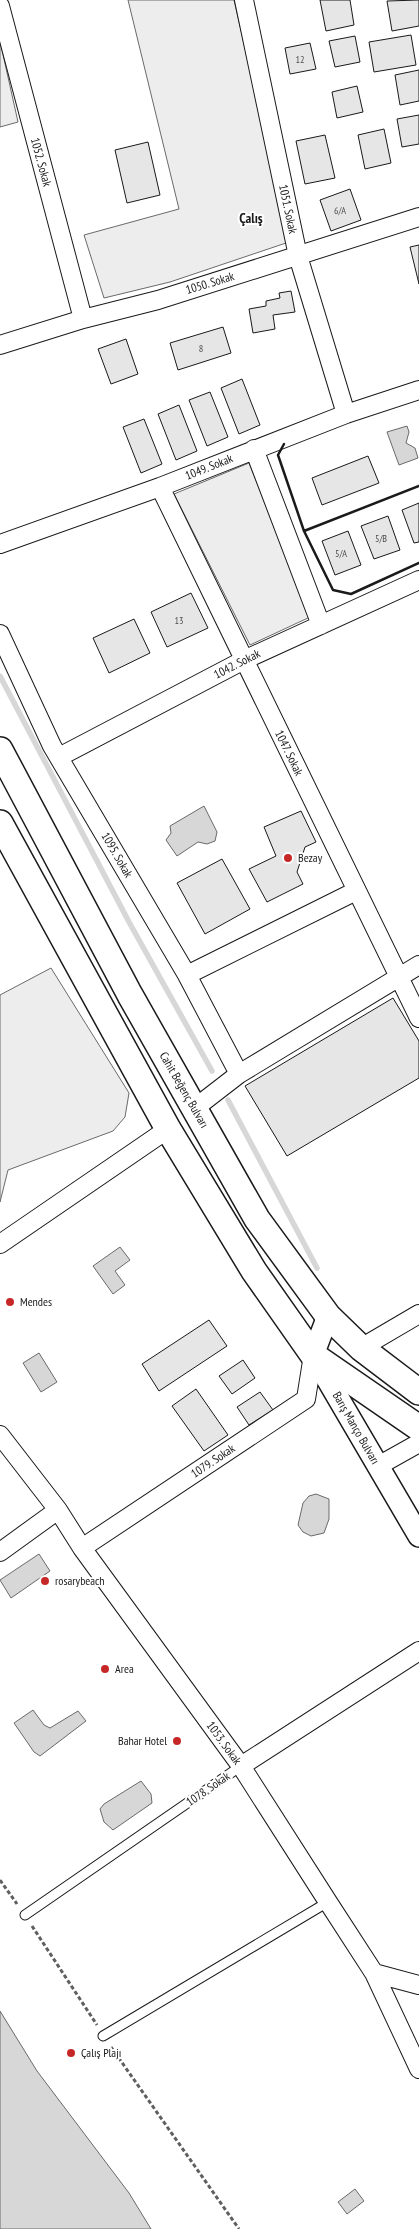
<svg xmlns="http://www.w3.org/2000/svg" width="419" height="2229" font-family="'PT Sans Narrow',sans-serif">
	<rect width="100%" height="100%" fill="#fff"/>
	<path fill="#ededed" stroke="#6a6a6a" d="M128,0H234L289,242L170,282L104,298L84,235L179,209Z
		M0,41L18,122L0,127Z
		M249,463L310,617L250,645L174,494Z
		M51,968L129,1093L125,1117L113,1131L8,1170L0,1202V995Z"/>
	<path fill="#d7d7d7" stroke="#6a6a6a" d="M407,426L409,432L406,443L415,448L418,458L399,465L387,432Z
		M204,806L217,832L215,841L207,844L198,842L177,856L166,840L171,833L170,826Z
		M120,1247L130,1260L115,1271L125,1285L113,1294L93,1266Z
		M39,1353L57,1382L41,1392L23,1363Z
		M316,1494L329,1499V1519L324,1533L311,1536L303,1532L298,1525L303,1503L309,1496Z
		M39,1554L50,1571L11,1598L0,1580Z
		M33,1710L44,1725L50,1728L78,1711L86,1721L40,1756L34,1752L14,1723Z
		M141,1781L151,1794L152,1803L113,1830L104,1822L100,1809L104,1804Z
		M0,2011L37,2071L129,2193L151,2229H0Z
		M355,2189L364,2201L347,2214L338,2202Z"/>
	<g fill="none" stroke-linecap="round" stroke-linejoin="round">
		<path stroke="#d7d7d7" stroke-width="5.5" d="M0,676L129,922L212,1071
			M228,1100L317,1268"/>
	</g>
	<path fill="#e6e6e6" stroke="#1a1a1a" d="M320,0H350L354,25L326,31Z
		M419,0V26L392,31L387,1Z
		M411,35L416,65L374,72L369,42Z
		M355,36L360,62L335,67L329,41Z
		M310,43L316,69L290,74L285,48Z
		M419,70V101L400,105L395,75Z
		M357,86L363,112L337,118L332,92Z
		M419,115V144L402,147L397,119Z
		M384,129L391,163L365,169L358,135Z
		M325,135L335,178L305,184L296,141Z
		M148,142L160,195L127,203L115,150Z
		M350,189L361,220L331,231L320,200Z
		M419,245V284L410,247Z
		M291,291L295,312L273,315L275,329L253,333L249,309L266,306V301L280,298L279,293Z
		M223,327L231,353L178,370L170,343Z
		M126,339L138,374L111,384L98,349Z
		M242,379L260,425L239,434L221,388Z
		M210,392L228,437L207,446L189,400Z
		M179,405L197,451L176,460L158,414Z
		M144,419L162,464L141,473L123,427Z
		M368,456L379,483L322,505L312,478Z
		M419,503V542L414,543L402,510Z
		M388,516L400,550L374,559L361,526Z
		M348,531L361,565L335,575L322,541Z
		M191,593L208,628L167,647L151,612Z
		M134,619L150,653L109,673L93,638Z
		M301,811L316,842L305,847L297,872L303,884L267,902L249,869L276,856L264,827Z
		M222,859L250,909L205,934L177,883Z
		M393,998L419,1041V1078L287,1156L245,1086Z
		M209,1320L227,1346L159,1391L142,1364Z
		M243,1360L255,1378L232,1394L219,1376Z
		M196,1389L228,1435L204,1451L172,1406Z
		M260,1392L273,1410L249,1425L237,1407Z"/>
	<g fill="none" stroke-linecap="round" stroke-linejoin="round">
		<g stroke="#1a1a1a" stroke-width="11">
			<path id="service" d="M25,1915L241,1766
				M103,2036L328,1902"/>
		</g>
		<g stroke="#1a1a1a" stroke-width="20">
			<path id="minor" d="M244,0L298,256L346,414
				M0,6L83,319
				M0,345L83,319L158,300L419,217
				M254,449L321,625
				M160,487L419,1018
				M0,544L160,487L346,414L419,390
				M0,634L52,746L187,975L239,1074
				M59,757L244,660L419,580
				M187,975L356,891
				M195,1108L239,1074L419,965
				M0,1244L168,1129
				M361,1348L419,1314
				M0,1435L58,1510L82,1548L241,1766L328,1902L374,1973L419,2069
				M378,1466L419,1443
				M82,1548L306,1399L313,1355
				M0,1552L58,1510
				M241,1766L419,1651
				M374,1973L419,1985"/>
		</g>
		<g stroke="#1a1a1a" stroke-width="24">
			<path id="tertiary" d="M328,1316L313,1355L419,1536"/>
		</g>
		<g stroke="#1a1a1a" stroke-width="28">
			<path id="secondary" d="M0,750L130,995L257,1219L328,1316L361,1348L419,1392
				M0,823L168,1129L254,1271L313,1355L419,1428"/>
		</g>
		<path stroke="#5f5f5f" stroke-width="3" stroke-dasharray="4 2.5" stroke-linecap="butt" d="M0,1880L17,1904
			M32,1926L97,2025
			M111,2047L239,2229"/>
		<use href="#service" stroke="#fff" stroke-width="9"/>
		<use href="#minor" stroke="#fff" stroke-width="18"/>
		<use href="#tertiary" stroke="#fff" stroke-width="21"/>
		<use href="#secondary" stroke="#fff" stroke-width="25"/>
		<path stroke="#1a1a1a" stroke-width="2.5" d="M284,444L278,455L304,531L419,486
			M304,531L333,590L351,594L419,563"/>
	</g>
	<g fill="#c62828" stroke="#fff" stroke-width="2">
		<circle cx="288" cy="858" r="5"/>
		<circle cx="10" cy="1302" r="5"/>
		<circle cx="45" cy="1581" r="5"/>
		<circle cx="105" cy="1669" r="5"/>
		<circle cx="177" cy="1741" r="5"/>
		<circle cx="71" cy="2053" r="5"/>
	</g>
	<g text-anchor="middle" stroke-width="4" stroke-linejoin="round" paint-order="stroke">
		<g font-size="10" fill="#4d4d4d">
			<text x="300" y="63">12</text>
			<text x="340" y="214">6/A</text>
			<text x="201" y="352">8</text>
			<text x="381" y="542">5/B</text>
			<text x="341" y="557">5/A</text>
			<text x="179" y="624">13</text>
		</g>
		<g font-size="12" fill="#1a1a1a" stroke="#fff">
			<text transform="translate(41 162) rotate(75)" y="4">1052. Sokak</text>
			<text transform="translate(288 209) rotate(78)" y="4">1051. Sokak</text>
			<text transform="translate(210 283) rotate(-17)" y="4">1050. Sokak</text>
			<text transform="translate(209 467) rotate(-22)" y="4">1049. Sokak</text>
			<text transform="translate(237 664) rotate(-27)" y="4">1042. Sokak</text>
			<text transform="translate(289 753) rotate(64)" y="4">1047. Sokak</text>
			<text transform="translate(117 855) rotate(60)" y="4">1095. Sokak</text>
			<text transform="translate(184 1090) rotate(60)" y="4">Cahit Beğenç Bulvarı</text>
			<text transform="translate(356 1428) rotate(60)" y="4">Barış Manço Bulvarı</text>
			<text transform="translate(213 1461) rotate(-34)" y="4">1079. Sokak</text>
			<text transform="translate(224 1743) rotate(54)" y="4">1053. Sokak</text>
			<text transform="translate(208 1789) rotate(-35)" y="4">1078. Sokak</text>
		</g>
		<g font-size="12" fill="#1a1a1a" stroke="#fff" text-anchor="start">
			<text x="298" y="862">Bezay</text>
			<text x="20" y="1306">Mendes</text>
			<text x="55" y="1585">rosarybeach</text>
			<text x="115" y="1673">Area</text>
			<text x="167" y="1745" text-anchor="end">Bahar Hotel</text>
			<text x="81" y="2057">Çalış Plajı</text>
		</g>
		<g font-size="14" font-weight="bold" fill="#1a1a1a" stroke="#fff">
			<text x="251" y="223">Çalış</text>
		</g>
	</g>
</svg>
